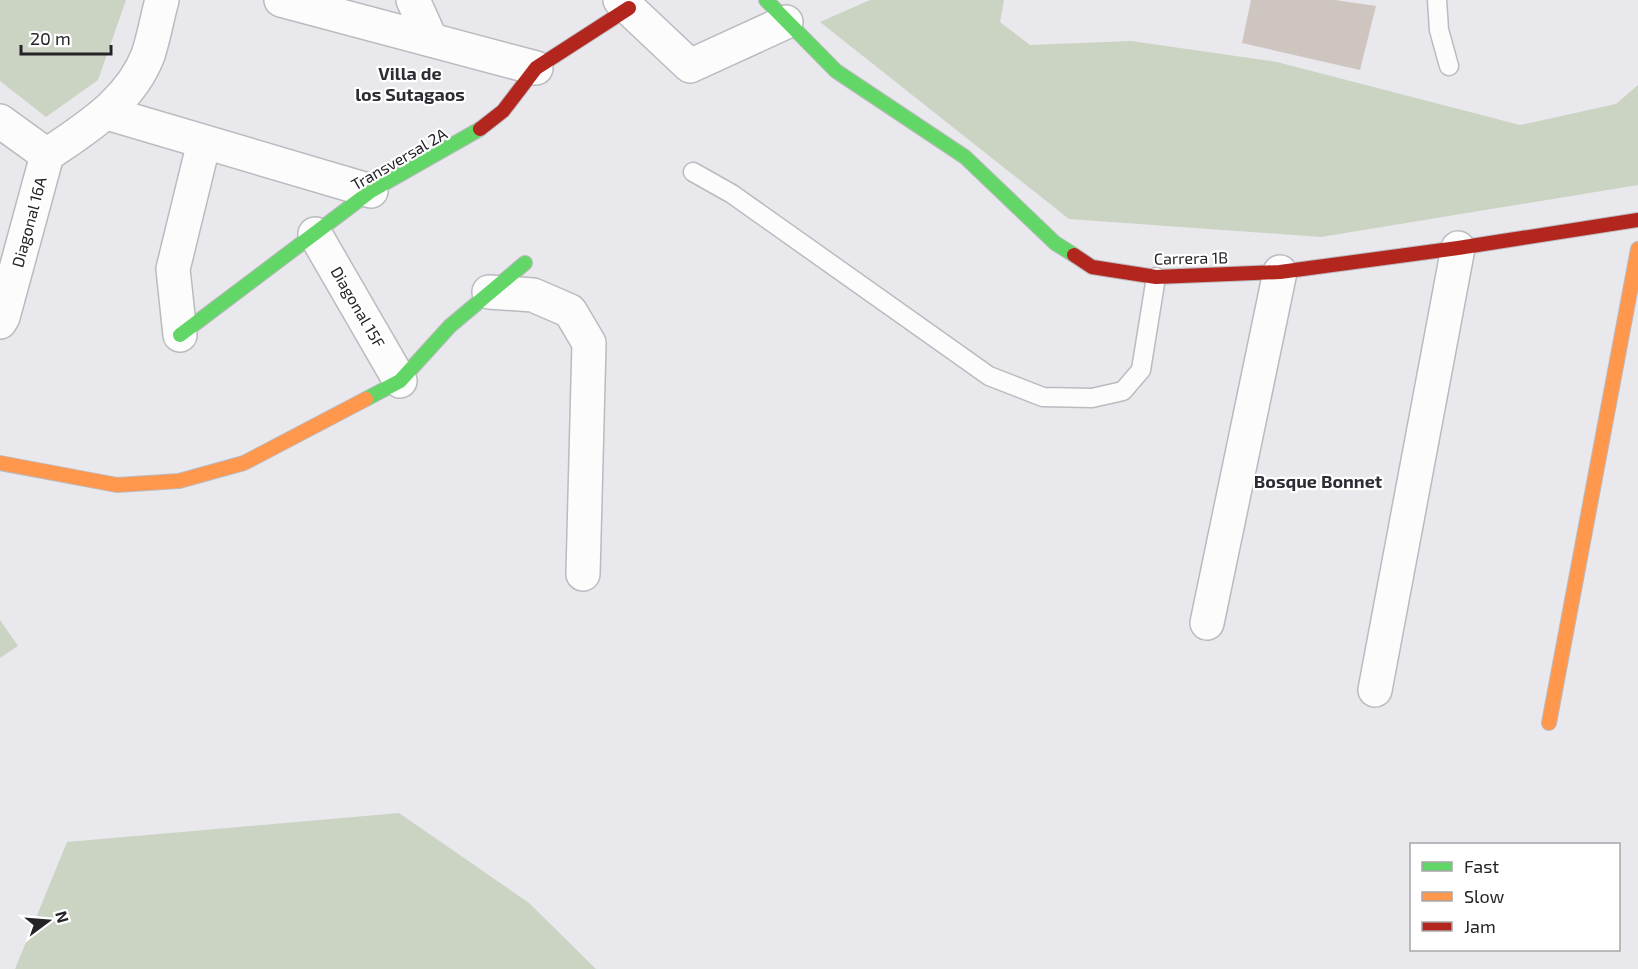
<svg xmlns="http://www.w3.org/2000/svg" width="1638" height="969" font-family="'Exo 2',sans-serif">
	<rect width="100%" height="100%" fill="#e8e8ed"/>
	<path fill="#cbd3c3" d="M0,0H126L98,80L46,117L0,81Z
		M870,0H1004L1000,22L1030,45L1131,41L1277,62L1520,125L1616,104L1638,85V185L1321,237L1069,219L820,22Z
		M0,620L18,646L0,658Z
		M399,813L529,903L596,969H15L67,842Z"/>
	<path fill="#cec4c0" d="M1251,0H1335L1376,6L1360,70L1242,43Z"/>
	<g fill="none" stroke-linecap="round" stroke-linejoin="round">
		<g stroke="#bbbabf" stroke-width="21">
			<path id="lane" d="M1437,0L1439,30L1449,66
				M693,172L732,194L989,376L1043,397L1092,398L1123,391L1141,370L1156,277"/>
		</g>
		<g stroke="#bbbabf" stroke-width="36">
			<path id="street" d="M281,0L536,68
				M413,0L431,40
				M620,0L690,66L786,22
				M107,113L371,191
				M0,121L47,155
				M47,155C86,128 130,102 148,55C154,37 157,18 162,0
				M315,234L400,381
				M489,292L533,295L570,311L589,343L583,574
				M0,322L3,317L47,155
				M180,335L173,269L204,142
				M1207,623L1280,272
				M1375,690L1458,248"/>
		</g>
		<g stroke="#bbbabf" stroke-width="16">
			<path id="fast" d="M766,0L836,71L965,157L1055,243L1074,255
				M180,335L371,191L480,129
				M366,399L400,381L450,326L525,263"/>
		</g>
		<g stroke="#bbbabf" stroke-width="16">
			<path id="slow" d="M0,463L117,485L179,481L244,463L366,399
				M1549,723L1638,249"/>
		</g>
		<g stroke="#bbbabf" stroke-width="16">
			<path id="jam" d="M480,129L503,111L536,68L629,8
				M1074,255L1092,267L1156,277L1280,272L1458,248L1638,220"/>
		</g>
		<use href="#lane" stroke="#fcfcfc" stroke-width="18"/>
		<use href="#street" stroke="#fcfcfc" stroke-width="33"/>
		<use href="#fast" stroke="#63d668" stroke-width="14"/>
		<use href="#slow" stroke="#ff974d" stroke-width="14"/>
		<use href="#jam" stroke="#b3261e" stroke-width="14"/>
	</g>
	<g text-anchor="middle" stroke-width="4.5" stroke-linejoin="round" paint-order="stroke">
		<g font-size="16" fill="#242327" stroke="#fff">
			<text transform="translate(399 159) rotate(-30)" y="6">Transversal 2A</text>
			<text transform="translate(29 222) rotate(-75)" y="6">Diagonal 16A</text>
			<text transform="translate(1191 258) rotate(-1)" y="6">Carrera 1B</text>
			<text transform="translate(358 307) rotate(60)" y="6">Diagonal 15F</text>
		</g>
		<g font-size="18" font-weight="bold" fill="#2e2d35" stroke="#fff">
			<text x="410" y="80">Villa de<tspan x="410" dy="21">los Sutagaos</tspan></text>
			<text x="1318" y="488">Bosque Bonnet</text>
		</g>
	</g>
	<rect x="1410" y="843" width="210" height="108" fill="#ffffff" stroke="#a7a7a9" stroke-width="1.5"/>
	<rect x="1422" y="862" width="30" height="9" fill="#63d668" stroke="#a7a7a9" stroke-width="1.5"/>
	<text x="1464" y="873" font-size="18" fill="#242327">Fast</text>
	<rect x="1422" y="892" width="30" height="9" fill="#ff974d" stroke="#a7a7a9" stroke-width="1.5"/>
	<text x="1464" y="903" font-size="18" fill="#242327">Slow</text>
	<rect x="1422" y="922" width="30" height="9" fill="#b3261e" stroke="#a7a7a9" stroke-width="1.5"/>
	<text x="1464" y="933" font-size="18" fill="#242327">Jam</text>
	<g transform="translate(48 921) rotate(74)" stroke="#ffffff" stroke-width="4.5" paint-order="stroke">
	<path d="M0-4.5L10 22L0 15L-10 22Z" fill="#242327"/>
	<text y="-9" font-size="16" font-weight="bold" text-anchor="middle" fill="#242327">N</text>
	</g>
	<path d="M21 45v9h90v-9" fill="none" stroke="#242327" stroke-width="3"/>
	<text x="30" y="45" font-size="18" fill="#242327" stroke="#ffffff" stroke-width="4.5" paint-order="stroke">20 m</text>
</svg>
